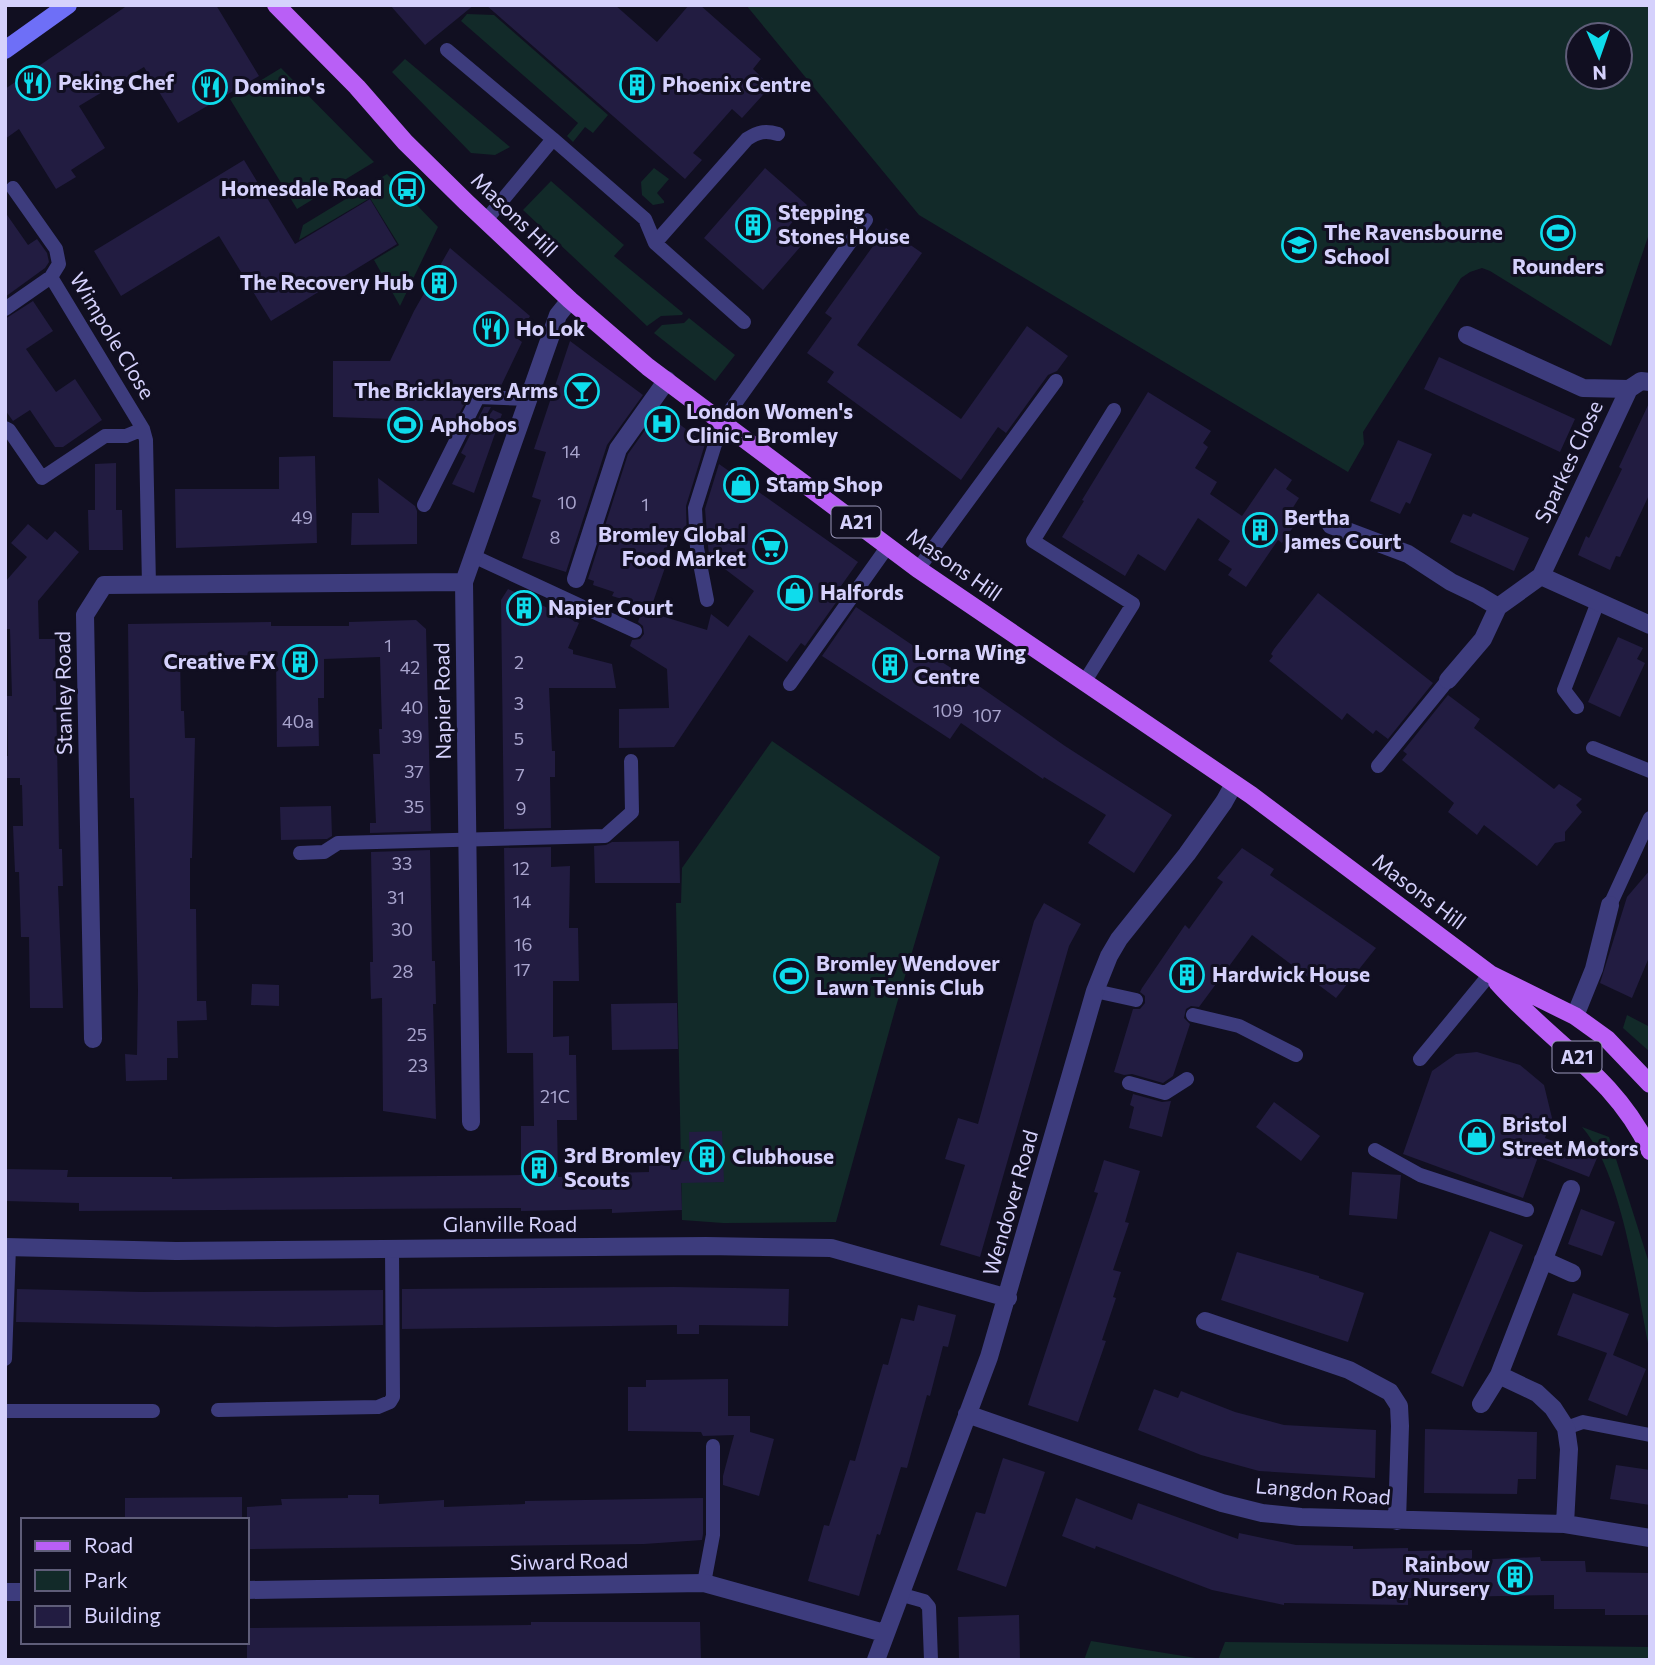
<svg xmlns="http://www.w3.org/2000/svg" width="1655" height="1665" font-family="Commissioner,sans-serif">
	<rect width="100%" height="100%" fill="#110f21"/>
	<path fill="#122a29" fill-rule="evenodd" d="M746,5H1650V231L1611,346L1490,271L1482,268L1470,272L1461,278L1363,432L1364,444L1348,472L919,215ZM1578,35H1620V77H1578Z
		M467,14L494,15L608,115L593,133L585,127L573,142L567,136L578,123L461,21Z
		M405,59L510,147L495,155L471,153L392,72Z
		M281,68L374,162L297,209L230,99Z
		M654,168L669,179L657,193L664,201V203L653,205L642,195L641,182Z
		M387,174L438,227L400,306L374,260L399,245L370,198L299,240L303,225Z
		M551,181L624,245L614,256L683,313L682,315L661,316L647,326L523,210Z
		M689,318L735,355L715,381L654,333L662,325L684,323Z
		M772,741L940,857L895,1010L836,1222L723,1223L682,1220L676,903H681L682,868Z
		M1627,1015L1650,1027V1052L1623,1028Z
		M1582,1127L1609,1137L1650,1266V1353C1637,1291 1623,1174 1582,1127Z
		M1091,1641L1208,1660H1084Z
		M1225,1642L1650,1647V1660H1218Z"/>
	<path fill="#221c41" d="M128,5H216L259,76L178,123L144,67L79,106L105,148L71,170L76,177L56,189L19,129L5,139V89Z
		M390,5H474L425,45Z
		M486,5H615L657,42L689,5H700L761,59L753,69L771,86L742,118L732,109L693,153L702,160L685,179Z
		M244,160L295,244L370,199L397,244L271,321L219,236L121,296L94,251Z
		M765,168L807,205L784,232L801,246L763,290L704,238Z
		M5,212L28,245L37,239L47,253L49,262L45,268L5,297Z
		M886,228L922,253L857,345L961,419L1027,326L1068,356L1057,371L1048,375L1006,433L998,427L961,480L827,382L834,372L807,353L832,318L825,313Z
		M450,248L530,316L518,339L522,342L500,388L473,389L455,421L333,417V361H390L414,311Z
		M33,301L53,331L26,349L56,392L75,379L102,420L63,447H55L30,410L13,421L5,410V319Z
		M570,341L643,395L607,445L566,572L522,558L541,500L532,497L546,452L534,449Z
		M1439,357L1575,419L1560,452L1424,389Z
		M1148,392L1211,431L1203,443L1208,447L1195,468L1217,482L1210,494L1242,516L1275,468L1292,480L1286,489L1299,498L1287,517L1296,523L1282,543L1278,540L1246,587L1228,575L1232,569L1218,560L1230,541L1198,518L1165,571L1138,554L1125,576L1062,537L1084,501L1082,500Z
		M1650,401V493L1620,557L1616,556L1610,570L1578,555L1586,536L1589,538L1606,502L1622,469L1619,467Z
		M484,407H491L486,416L488,417L493,410L502,414L474,493L452,484L466,456L461,453Z
		M660,409L705,444L686,506L687,541L677,533L651,608L612,596L614,592L593,585L594,581L588,579L628,454Z
		M1398,440L1432,454L1410,504L1406,502L1400,514L1370,501Z
		M315,456L317,543L176,548L175,489H279V457Z
		M116,463V510H122L123,550H89L88,510H95V464Z
		M719,464L858,562L836,593L840,597L805,646L801,643L787,662L749,635L674,747L619,748V709L669,708L667,669L630,646L632,640L640,639L644,634L643,626L638,622L642,610L707,630L711,614L728,627L754,591L709,557L705,509Z
		M378,478L415,506L417,511V544L351,545L352,513H379Z
		M1473,513L1529,538L1514,571L1450,542L1463,514L1471,517Z
		M28,524L47,540L55,531L79,552L38,601L39,639H55L59,849H62L63,886H58L63,1008H30L29,937H21L19,872H15L13,826H23L22,785H20V778H5V756H8L7,696H12L10,629H5V582L27,557L11,543Z
		M508,589L579,623L568,648L573,650V654L612,664L616,688H549L552,751H555V777H550L551,828L504,829L501,600Z
		M1318,593L1433,683L1388,739L1376,730L1373,734L1347,713L1342,720L1269,661L1273,656L1271,654L1274,649Z
		M856,607L930,657L931,655L976,684L1065,746L1172,815L1134,873L1088,843L1106,815L1044,777L1043,779L961,723L950,739L822,656Z
		M416,620L426,629L431,831L370,833V823H376L373,754H380L379,729H382L380,657L324,659V698H318L319,746L277,747L276,655L180,656L181,711H184L185,738H195L192,858H190V909H196L197,1001H206L207,1020L177,1021L178,1058H167V1080L126,1081L125,1054L137,1055L138,990L134,798H130L128,624L271,622V626H349V622Z
		M1618,637L1643,648L1637,659L1645,663L1620,717L1588,702Z
		M1448,695L1480,719L1474,728L1554,789L1559,784L1582,799L1576,805L1582,812L1565,832V841L1555,843L1537,866L1484,825L1477,835L1448,812L1454,803L1402,760L1407,754L1403,751Z
		M331,806L332,836L327,839L281,840L280,807Z
		M679,841L680,883H595L594,846L606,845L612,842Z
		M551,847V867L570,866L569,928H578L579,981H553V1037L569,1036V1055H576L577,1120H557L558,1177L611,1176V1173L649,1172V1163L690,1161L689,1132L722,1131L724,1182L681,1183L682,1210L612,1213V1209L521,1211V1208L79,1211V1203L5,1201V1169L68,1170L67,1177H172V1179L521,1175V1126H534L533,1053H507L504,848Z
		M1242,848L1274,869L1270,875L1376,948L1336,998L1252,935L1199,1007L1191,1006L1186,1009L1184,1018L1190,1024L1173,1076L1163,1083L1132,1074L1124,1075L1114,1072L1133,1009H1140L1145,1003V996L1140,992L1142,988L1185,925L1189,929L1223,882L1217,878Z
		M430,850L432,961H435L436,1004H433L436,1119L383,1111L382,998L371,999L370,962H373L371,852Z
		M1650,870V955L1632,998L1600,983L1627,897Z
		M1044,903L1081,924L1069,946L980,1257L940,1245L965,1165L945,1159L958,1118L978,1124L1034,921Z
		M252,984L279,985V1006L251,1005Z
		M677,1003L678,1049L612,1050L611,1004Z
		M1477,1052L1520,1065L1544,1085L1552,1118L1545,1138L1597,1158L1589,1177L1538,1157L1523,1198L1403,1154L1432,1071L1456,1054Z
		M1133,1094L1162,1102L1171,1101L1162,1137L1129,1128L1134,1107L1130,1105Z
		M1274,1102L1320,1136L1301,1161L1256,1127Z
		M1104,1160L1140,1171L1125,1222L1129,1223L1113,1270L1121,1272L1113,1297L1116,1298L1102,1340L1106,1341L1078,1422L1028,1405L1098,1193L1094,1192Z
		M1352,1172L1401,1175L1397,1219L1349,1215Z
		M1581,1209L1615,1222L1602,1256L1568,1244Z
		M1490,1231L1523,1245L1463,1387L1431,1373Z
		M1237,1252L1319,1276V1278L1364,1293L1348,1342L1221,1300Z
		M674,1287L789,1289L788,1326L699,1325V1334H677V1325L402,1329V1289Z
		M17,1289L142,1292L383,1290V1325L275,1327L16,1322Z
		M1573,1293L1629,1314L1613,1355L1646,1369L1627,1416L1588,1400L1607,1353L1557,1335Z
		M918,1305L956,1315L948,1347L943,1346L930,1396L927,1395L907,1468L901,1467L880,1535L877,1534L859,1596L808,1581L824,1525L829,1526L850,1460L855,1461L883,1364L888,1365L901,1318L914,1321Z
		M728,1379V1416H750V1432L774,1439L759,1496L723,1485V1476L734,1435L703,1436L701,1432L628,1431V1387H646V1380Z
		M1154,1389L1178,1398L1181,1391L1235,1412L1284,1425L1376,1430L1375,1478L1259,1471L1201,1455L1138,1430Z
		M1425,1429L1537,1432L1536,1479H1518L1517,1494L1424,1493Z
		M1003,1458L1045,1472L1006,1587L957,1570L976,1512L985,1514Z
		M1616,1465L1650,1470V1505L1610,1499Z
		M348,1495H379V1504L444,1500V1507L525,1504V1501L703,1498V1534L702,1540L644,1544L247,1549V1507L282,1505L281,1499L348,1498Z
		M242,1497V1520H125V1498Z
		M1076,1498L1132,1520L1138,1503L1238,1539L1239,1533L1296,1545L1353,1546V1549L1408,1548V1551L1472,1550V1560L1540,1557L1541,1561H1585L1586,1572L1650,1573V1615H1605V1609H1554V1595L1408,1598V1605L1284,1603V1605L1212,1590L1096,1546L1095,1549L1062,1536Z
		M1019,1615L1020,1660H959L958,1617Z
		M531,1622H700L701,1660H531V1658L247,1660V1628L531,1625Z"/>
	<g fill="none" stroke-linecap="round" stroke-linejoin="round">
		<path stroke="#3d3c7d" stroke-width="14" d="M447,50L553,139
			M13,188L56,249L59,264L51,277
			M486,220L553,139L645,219L655,243L744,322
			M655,243L747,139C758,132 765,130 778,134
			M5,309L51,277L143,429L146,440L149,585
			M5,428L9,430L42,478L105,436H126L143,429
			M424,505L478,397L528,399
			M473,556L635,631
			M918,569L1056,381
			M707,600L697,548L695,508L722,422L866,220
			M1085,681L1133,604L1033,541L1114,410
			M790,684L888,546
			M1577,707L1564,690L1598,602
			M1593,748L1650,771
			M1378,766L1448,680
			M300,853L324,852L338,843L605,836L632,812L631,761
			M1610,905L1650,818
			M1095,991L1136,1000
			M1193,1015L1239,1026L1296,1055
			M1420,1059L1490,974
			M1129,1083L1165,1093L1187,1079
			M1375,1150L1420,1175L1527,1210
			M5,1359L9,1247
			M218,1410L378,1407L390,1402L393,1397L392,1248
			M5,1411H153
			M1566,1428L1583,1422L1650,1435
			M704,1583L713,1535V1446
			M899,1594L924,1601L929,1607L931,1660"/>
		<path stroke="#3d3c7d" stroke-width="18" d="M1467,335L1583,388L1629,389
			M1331,525L1408,554L1451,582L1478,595L1498,607
			M1541,576L1650,625
			M576,579L618,449L667,380
			M1448,680L1483,639L1498,607L1541,576L1629,389L1641,381L1650,382
			M1575,1016L1594,969L1610,905
			M93,1039L85,615L104,585L464,582
			M471,1122L464,582L558,315L570,300
			M5,1247L176,1251L706,1246L831,1248L1008,1298
			M1543,1260L1572,1273
			M1205,1321L1349,1370L1390,1392L1399,1406L1400,1426L1397,1521
			M1481,1404L1499,1375
			M967,1414L1222,1503L1262,1513L1301,1517L1565,1524L1650,1538
			M1565,1524L1569,1449L1566,1428L1553,1408L1537,1393L1499,1375L1571,1189
			M247,1590L704,1583L884,1633
			M5,1592H23
			M876,1660L989,1357L1095,991L1109,956L1119,939L1187,854L1224,802L1234,784"/>
		<path stroke="#6e6ff7" stroke-width="18" d="M5,50L68,5"/>
		<path stroke="#b95ff6" stroke-width="18" d="M276,5L357,87L405,142L466,202L570,300L648,367L918,569L1251,795L1490,974L1575,1016L1607,1039L1650,1084
			M1497,982C1549,1041 1616,1077 1650,1151"/>
	</g>
	<defs>
		<g id="restaurant-ring" transform="scale(1.75)"><circle r="9.5" fill="#110f21" stroke="#0edcec" stroke-width="1.5"/><path d="M-5-6h1v4h1v-4h1v4h1v-4h1v5L-1.5 .5V6h-2V.5L-5-1ZM5-6V6H3V1.5H1.5Q1.5-4 5-6Z" fill="#0edcec"/></g>
		<g id="building-ring" transform="scale(1.75)"><circle r="9.5" fill="#110f21" stroke="#0edcec" stroke-width="1.5"/><path d="M-4-6H4V6H1V3H-1V6H-4ZM-2.5-4.3h1.7v1.8h-1.7ZM.8-4.3h1.7v1.8H.8ZM-2.5-1h1.7V.8h-1.7ZM.8-1h1.7V.8H.8Z" fill="#0edcec"/></g>
		<g id="bus-ring" transform="scale(1.75)"><circle r="9.5" fill="#110f21" stroke="#0edcec" stroke-width="1.5"/><path d="M-5-6H5V4H4V6H2V4H-2V6H-4V4H-5ZM-3.5-4V0h7V-4ZM-3.5 1.2v1.5H-2V1.2ZM2 1.2v1.5H3.5V1.2Z" fill="#0edcec"/></g>
		<g id="stadium-ring" transform="scale(1.75)"><circle r="9.5" fill="#110f21" stroke="#0edcec" stroke-width="1.5"/><path d="M0-5a6.5 5 0 1 0 0 10a6.5 5 0 1 0 0-10ZM-3.5-1.8h7v3.6h-7Z" fill="#0edcec"/></g>
		<g id="school-ring" transform="scale(1.75)"><circle r="9.5" fill="#110f21" stroke="#0edcec" stroke-width="1.5"/><path d="M0-5L7-2L0 1L-7-2ZM-4 1L0 2.5L4 1V4Q0 6-4 4Z" fill="#0edcec"/></g>
		<g id="bar-ring" transform="scale(1.75)"><circle r="9.5" fill="#110f21" stroke="#0edcec" stroke-width="1.5"/><path d="M-6-5H6L.8 .8V4.5H3.5V6h-7V4.5H-.8V.8Z" fill="#0edcec"/></g>
		<g id="hospital-ring" transform="scale(1.75)"><circle r="9.5" fill="#110f21" stroke="#0edcec" stroke-width="1.5"/><path d="M-5-5h3v3.5h4V-5h3V5h-3V1.5h-4V5h-3Z" fill="#0edcec"/></g>
		<g id="shop-ring" transform="scale(1.75)"><circle r="9.5" fill="#110f21" stroke="#0edcec" stroke-width="1.5"/><path d="M-5-2.5h2.3a2.7 3.5 0 0 1 5.4 0H5L5.5 6h-11ZM-1.5-2.5h3a1.5 2.3 0 0 0-3 0Z" fill="#0edcec"/></g>
		<g id="supermarket-ring" transform="scale(1.75)"><circle r="9.5" fill="#110f21" stroke="#0edcec" stroke-width="1.5"/><path d="M-6-5.5h2.5l.6 2H6L4.5 2H-2.5L-4.4-4H-6ZM-1.5 3.2a1.3 1.3 0 1 0 .1 0ZM3 3.2a1.3 1.3 0 1 0 .1 0Z" fill="#0edcec"/></g>
	</defs>
	<g fill-rule="evenodd">
		<use href="#restaurant-ring" x="33" y="83"/>
		<use href="#building-ring" x="637" y="85"/>
		<use href="#restaurant-ring" x="210" y="87"/>
		<use href="#bus-ring" x="407" y="189"/>
		<use href="#building-ring" x="753" y="225"/>
		<use href="#stadium-ring" x="1558" y="233"/>
		<use href="#school-ring" x="1299" y="245"/>
		<use href="#building-ring" x="439" y="283"/>
		<use href="#restaurant-ring" x="491" y="329"/>
		<use href="#bar-ring" x="582" y="391"/>
		<use href="#hospital-ring" x="662" y="424"/>
		<use href="#stadium-ring" x="405" y="425"/>
		<use href="#shop-ring" x="741" y="485"/>
		<use href="#building-ring" x="1260" y="530"/>
		<use href="#supermarket-ring" x="770" y="547"/>
		<use href="#shop-ring" x="795" y="593"/>
		<use href="#building-ring" x="524" y="608"/>
		<use href="#building-ring" x="300" y="662"/>
		<use href="#building-ring" x="890" y="665"/>
		<use href="#building-ring" x="1187" y="975"/>
		<use href="#stadium-ring" x="791" y="976"/>
		<use href="#shop-ring" x="1477" y="1137"/>
		<use href="#building-ring" x="707" y="1157"/>
		<use href="#building-ring" x="539" y="1168"/>
		<use href="#building-ring" x="1515" y="1577"/>
	</g>
	<g text-anchor="middle" stroke-width="6" stroke-linejoin="round" paint-order="stroke">
		<g font-size="18" fill="#a8a4cd">
			<text x="571" y="458">14</text>
			<text x="567" y="509">10</text>
			<text x="645" y="511">1</text>
			<text x="302" y="524">49</text>
			<text x="555" y="544">8</text>
			<text x="388" y="652">1</text>
			<text x="519" y="669">2</text>
			<text x="410" y="674">42</text>
			<text x="519" y="710">3</text>
			<text x="412" y="714">40</text>
			<text x="948" y="717">109</text>
			<text x="987" y="722">107</text>
			<text x="298" y="728">40a</text>
			<text x="412" y="743">39</text>
			<text x="519" y="745">5</text>
			<text x="414" y="778">37</text>
			<text x="520" y="781">7</text>
			<text x="414" y="813">35</text>
			<text x="521" y="815">9</text>
			<text x="402" y="870">33</text>
			<text x="521" y="875">12</text>
			<text x="396" y="904">31</text>
			<text x="522" y="908">14</text>
			<text x="402" y="936">30</text>
			<text x="523" y="951">16</text>
			<text x="522" y="976">17</text>
			<text x="403" y="978">28</text>
			<text x="417" y="1041">25</text>
			<text x="418" y="1072">23</text>
			<text x="555" y="1103">21C</text>
		</g>
		<g fill="#110f21" stroke="#9a97ba" stroke-width="2">
			<rect x="831.5" y="506.5" width="49" height="31" rx="5"/>
			<rect x="1552.5" y="1041.5" width="49" height="31" rx="5"/>
		</g>
		<g font-size="19" font-weight="bold" fill="#d5d1fc">
			<text x="856" y="529">A21</text>
			<text x="1577" y="1064">A21</text>
		</g>
		<g font-size="21" font-weight="bold" fill="#d5d1fc" stroke="#110f21" text-anchor="start">
			<text x="58" y="90">Peking Chef</text>
			<text x="662" y="92">Phoenix Centre</text>
			<text x="234" y="94">Domino's</text>
			<text x="382" y="196" text-anchor="end">Homesdale Road</text>
			<text x="778" y="220">Stepping<tspan x="778" dy="24">Stones House</tspan></text>
			<text x="1324" y="240">The Ravensbourne<tspan x="1324" dy="24">School</tspan></text>
			<text x="1558" y="274" text-anchor="middle">Rounders</text>
			<text x="414" y="290" text-anchor="end">The Recovery Hub</text>
			<text x="516" y="336">Ho Lok</text>
			<text x="558" y="398" text-anchor="end">The Bricklayers Arms</text>
			<text x="686" y="419">London Women's<tspan x="686" dy="24">Clinic - Bromley</tspan></text>
			<text x="430" y="432">Aphobos</text>
			<text x="766" y="492">Stamp Shop</text>
			<text x="1284" y="525">Bertha<tspan x="1284" dy="24">James Court</tspan></text>
			<text x="746" y="542" text-anchor="end">Bromley Global<tspan x="746" dy="24">Food Market</tspan></text>
			<text x="820" y="600">Halfords</text>
			<text x="548" y="615">Napier Court</text>
			<text x="914" y="660">Lorna Wing<tspan x="914" dy="24">Centre</tspan></text>
			<text x="276" y="669" text-anchor="end">Creative FX</text>
			<text x="816" y="971">Bromley Wendover<tspan x="816" dy="24">Lawn Tennis Club</tspan></text>
			<text x="1212" y="982">Hardwick House</text>
			<text x="1502" y="1132">Bristol<tspan x="1502" dy="24">Street Motors</tspan></text>
			<text x="564" y="1163">3rd Bromley<tspan x="564" dy="24">Scouts</tspan></text>
			<text x="732" y="1164">Clubhouse</text>
			<text x="1490" y="1572" text-anchor="end">Rainbow<tspan x="1490" dy="24">Day Nursery</tspan></text>
		</g>
		<g font-size="21" fill="#d5d1fc" stroke="#110f21">
			<text transform="translate(514 215) rotate(44)" y="7">Masons Hill</text>
			<text transform="translate(112 336) rotate(59)" y="7">Wimpole Close</text>
			<text transform="translate(1569 462) rotate(-65)" y="7">Sparkes Close</text>
			<text transform="translate(954 565) rotate(35)" y="7">Masons Hill</text>
			<text transform="translate(64 693) rotate(-91)" y="7">Stanley Road</text>
			<text transform="translate(443 701) rotate(-91)" y="7">Napier Road</text>
			<text transform="translate(1419 892) rotate(37)" y="7">Masons Hill</text>
			<text transform="translate(1011 1203) rotate(-74)" y="7">Wendover Road</text>
			<text x="510" y="1232">Glanville Road</text>
			<text transform="translate(1323 1492) rotate(5)" y="7">Langdon Road</text>
			<text transform="translate(569 1562) rotate(-1)" y="7">Siward Road</text>
		</g>
	</g>
	<rect width="1655" height="1665" fill="none" stroke="#d5d1fc" stroke-width="14"/>
	<rect x="21" y="1518" width="228" height="126" fill="#110f21" stroke="#5f5d79" stroke-width="2"/>
	<rect x="35" y="1541" width="35" height="10" fill="#b95ff6" stroke="#5f5d79" stroke-width="2"/>
	<text x="84" y="1553" font-size="21" fill="#d5d1fc">Road</text>
	<rect x="35" y="1570" width="35" height="21" fill="#122a29" stroke="#5f5d79" stroke-width="2"/>
	<text x="84" y="1588" font-size="21" fill="#d5d1fc">Park</text>
	<rect x="35" y="1606" width="35" height="21" fill="#221c41" stroke="#5f5d79" stroke-width="2"/>
	<text x="84" y="1623" font-size="21" fill="#d5d1fc">Building</text>
	<g transform="translate(1599 56) rotate(178)"><circle r="33" fill="#110f21" stroke="#5f5d79" stroke-width="2"/>
	<path d="M0-5L12 26L0 18L-12 26Z" fill="#0edcec"/>
	<text y="-10" font-size="19" font-weight="bold" text-anchor="middle" fill="#d5d1fc">N</text>
	</g>
</svg>
